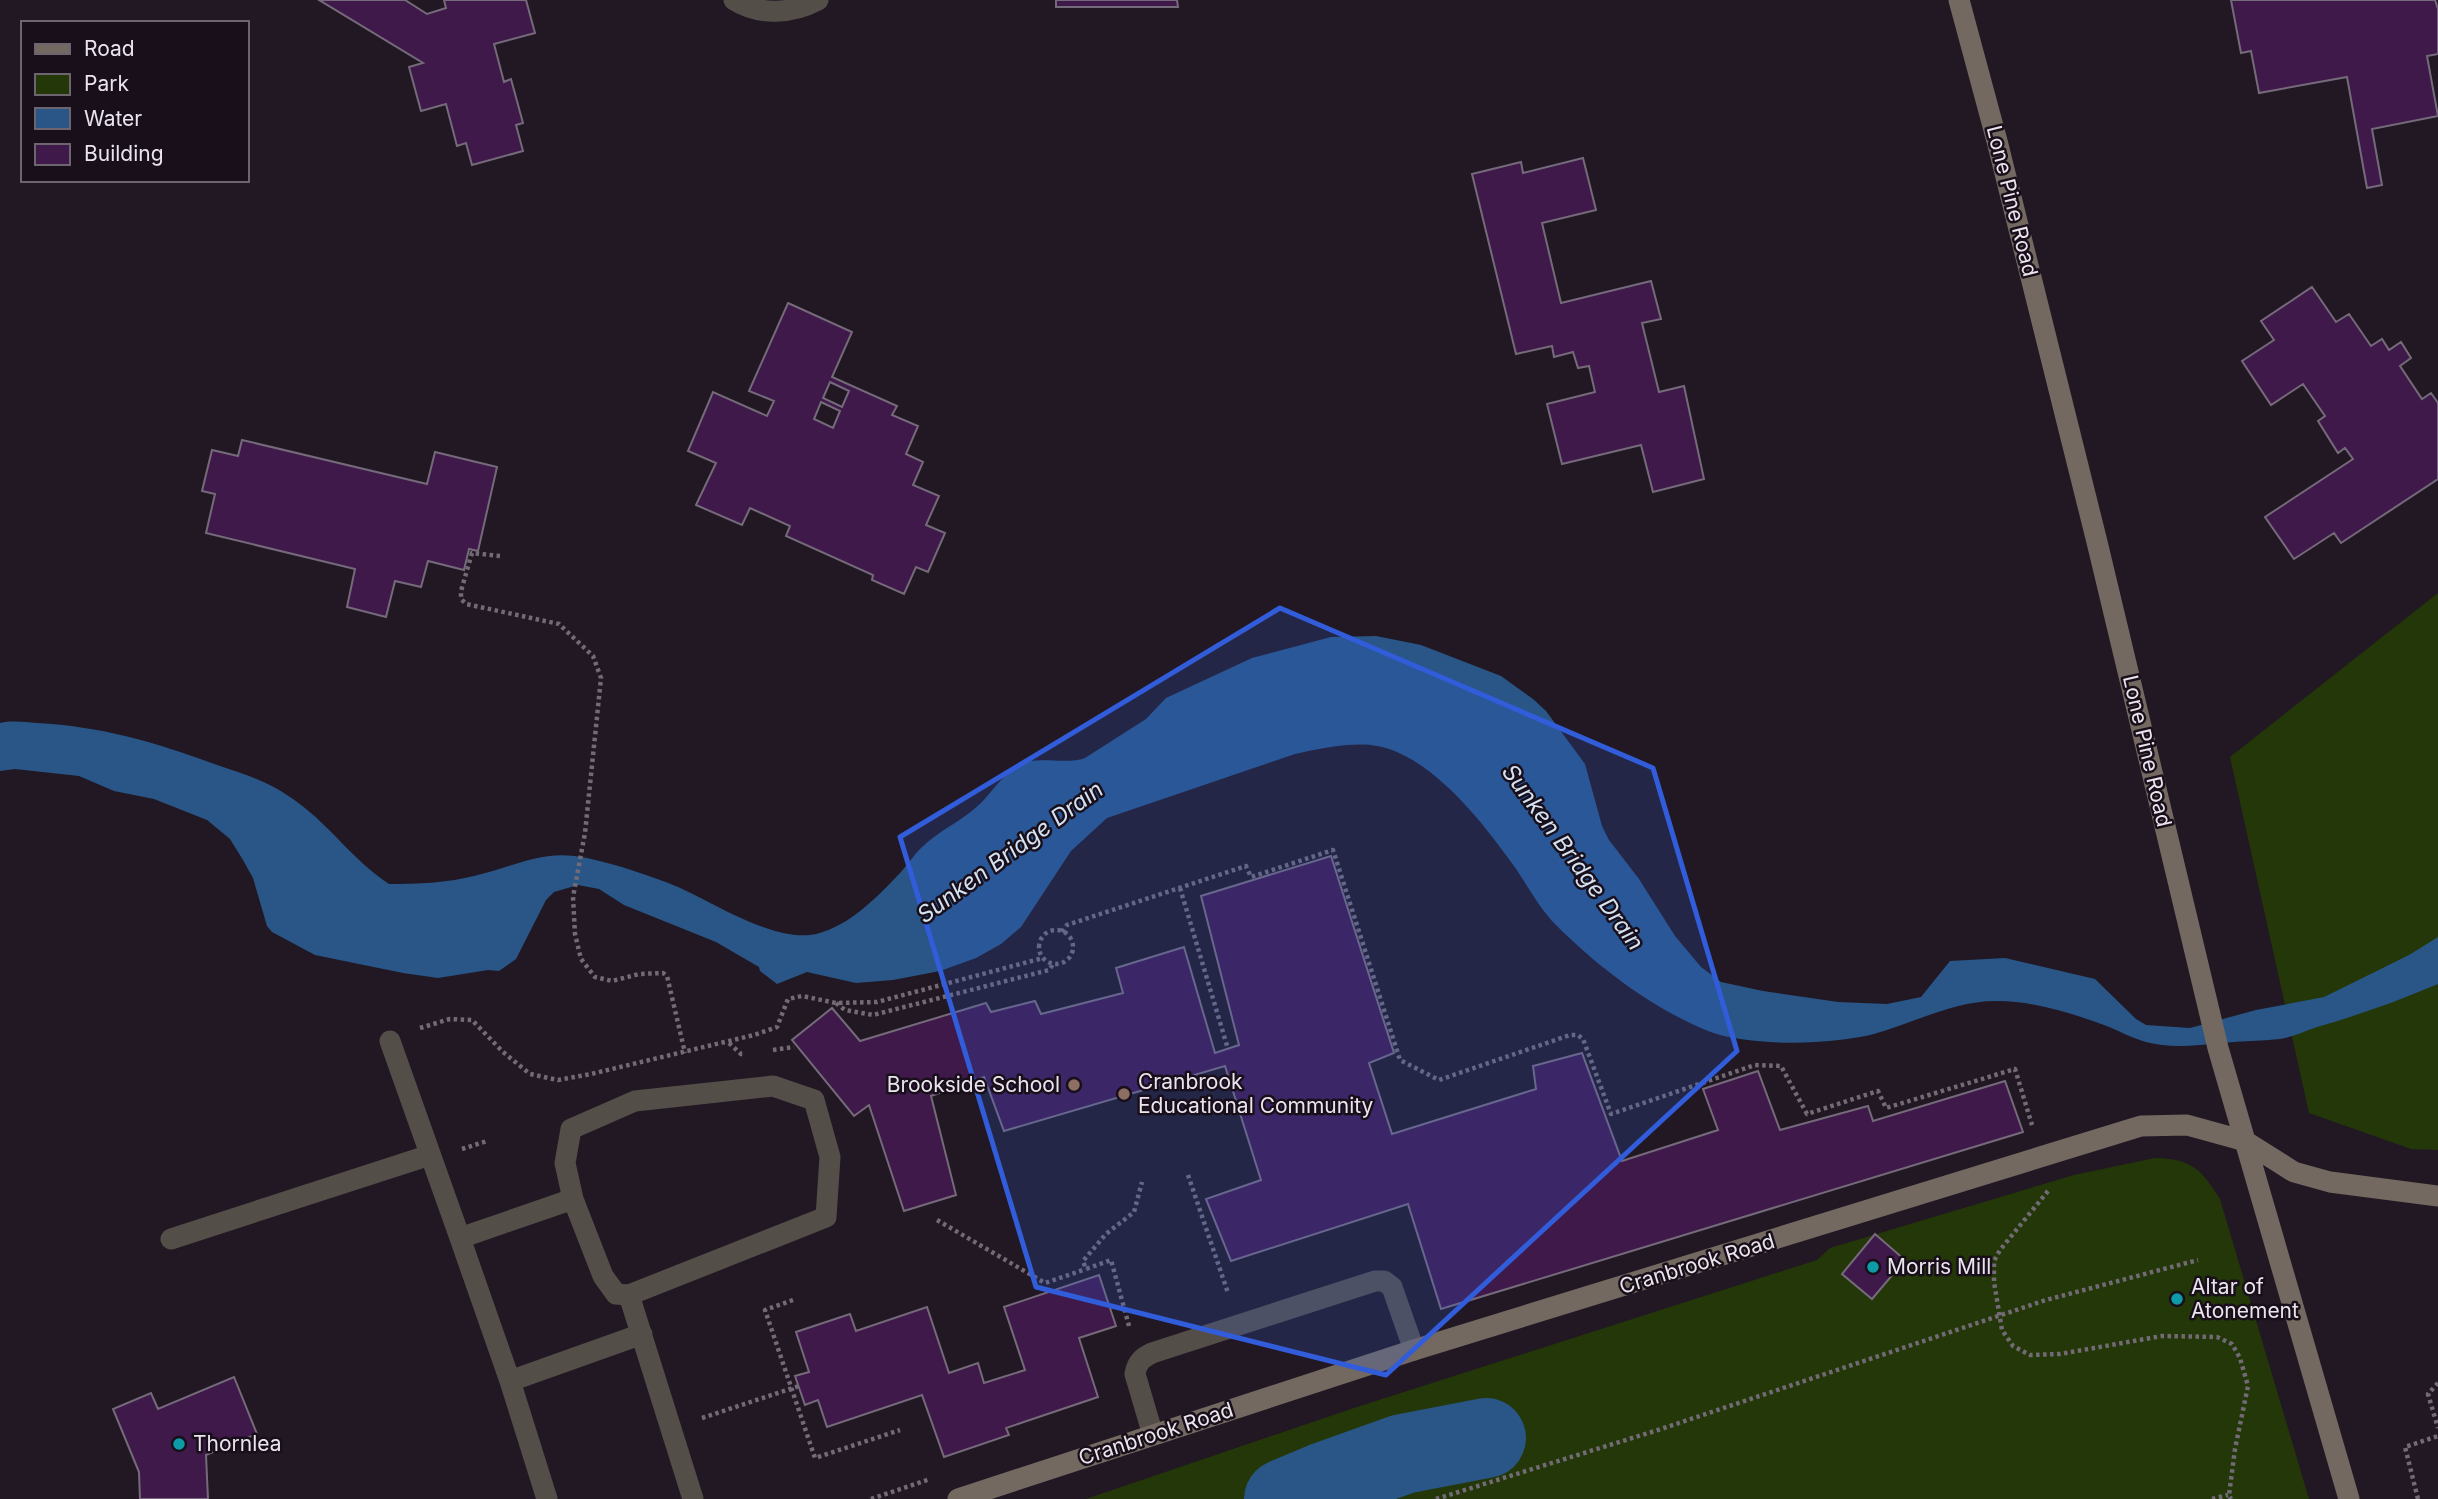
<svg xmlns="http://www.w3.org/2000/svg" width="2438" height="1499" font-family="Inter,sans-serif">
	<rect width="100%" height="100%" fill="#211824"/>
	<path fill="#233708" d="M2438,593V1150L2411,1149L2309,1113L2230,757Z
		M2155,1158C2192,1159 2201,1169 2220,1199L2309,1499H1086L1354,1408L1817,1260L1830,1248L2074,1175Z"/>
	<path fill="#295686" d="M1376,636L1421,645L1501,676L1533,699L1546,711L1585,764L1602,826L1609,840L1639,879L1675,936L1701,967L1721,982L1763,991L1838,1002L1887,1004L1921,997L1950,961L2005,958L2095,979L2136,1019L2146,1025L2190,1028L2256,1010L2324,997L2409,955L2438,937V984C2398,1001 2359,1015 2317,1027C2305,1031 2293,1037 2280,1039C2261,1041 2241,1041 2222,1043C2197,1045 2171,1049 2146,1042C2131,1038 2118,1030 2104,1025C2072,1013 2032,1001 1998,1001C1955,1000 1914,1023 1874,1034C1832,1045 1748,1047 1708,1031C1652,1008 1599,968 1556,925C1538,907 1526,882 1511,862C1481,820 1427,751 1371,745C1346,743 1319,749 1295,754L1107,818L1071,851L1021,927L1001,944L976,958L940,971L893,980L856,983L807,972L777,984L760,971L759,967L716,942L624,905L599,889L578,885L554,892L546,900L516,959L499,971L488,970L438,978L403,973L315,955L272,932L267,926L253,878L243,860L230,839L207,820L154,799L114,791L79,776L15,769L0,771V723C12,720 25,722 37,723C100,726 158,743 217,765C242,773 269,782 290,797C327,821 352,860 389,884C418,884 446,883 474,876C515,867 542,848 587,858C618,865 649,875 678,887C714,903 775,943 816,934C850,926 878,896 901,872C908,864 914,855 921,848C939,830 963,821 981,803C992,792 1007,769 1022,763C1040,756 1067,765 1085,758L1146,719L1166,698L1252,658L1331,637Z"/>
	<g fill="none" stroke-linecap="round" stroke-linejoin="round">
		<path stroke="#295686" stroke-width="80" d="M1284,1499L1322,1483L1403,1454L1486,1438"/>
	</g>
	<path fill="#3e194a" stroke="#756a7a" stroke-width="2" fill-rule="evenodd" d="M319,0H405L427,14L446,8L444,0H526L535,33L494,44L504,82L511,79L523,123L516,125L523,151L472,165L466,143L457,146L446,104L421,111L409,67L423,63Z
		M1056,0H1177L1178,7H1056Z
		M2231,0H2435L2438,9V54L2427,56L2438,116L2372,129L2382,185L2367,188L2347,77L2259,93L2251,51L2241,53Z
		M1583,158L1596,210L1542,223L1561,303L1651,281L1661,319L1642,323L1659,392L1684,386L1704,479L1653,492L1641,445L1562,464L1547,404L1595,392L1589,366L1578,368L1573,352L1554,357L1552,346L1516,354L1472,174L1521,162L1523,173Z
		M2312,287L2336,322L2349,314L2371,346L2382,339L2389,350L2401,342L2411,358L2400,366L2422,399L2431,393L2438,403V479L2341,543L2334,533L2294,559L2265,517L2353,459L2345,448L2338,453L2318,421L2325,416L2303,384L2271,405L2242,361L2274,340L2261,321Z
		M788,303L852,332L832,377L897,406L892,415L918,426L906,454L923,462L913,485L939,496L926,525L945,533L928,572L916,567L904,594L872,580L873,575L786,536L790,526L750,508L742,525L696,505L716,463L688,451L713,392L767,416L774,401L749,391ZM830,382L849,391L842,407L823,398ZM821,402L840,411L833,428L814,419Z
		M242,440L427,484L435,452L497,467L478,551L469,549L464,570L428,561L421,587L395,581L386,617L347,607L355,569L206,533L215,494L202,491L212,450L238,456Z
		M1331,856L1394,1053L1369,1063L1392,1134L1536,1089L1533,1066L1582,1053L1622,1161L1718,1130L1703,1089L1758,1071L1780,1130L1868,1106L1873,1121L2005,1081L2023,1132L1441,1309L1408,1204L1231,1261L1206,1199L1261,1180L1225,1066L1004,1131L984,1077L931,1096L956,1195L904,1211L869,1105L854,1116L792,1040L832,1008L860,1041L986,1003L991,1012L1035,1001L1041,1014L1123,993L1116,968L1184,947L1215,1053L1239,1045L1201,896Z
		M1875,1234L1905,1260L1872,1299L1842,1274Z
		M1099,1275L1116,1326L1079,1338L1098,1397L1006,1428L1009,1435L944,1457L922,1395L827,1427L818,1400L805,1405L795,1376L809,1372L796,1332L850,1314L856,1331L927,1307L949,1373L978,1363L984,1383L1025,1370L1004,1307Z
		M234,1377L257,1434L206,1455L208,1499H140L139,1472L113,1409L151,1393L158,1409Z"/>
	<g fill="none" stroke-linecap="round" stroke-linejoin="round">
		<path stroke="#726a75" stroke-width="4.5" stroke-dasharray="3.5 3.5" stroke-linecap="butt" d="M500,556L472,553L461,591V599L466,604L559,624L593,656L601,678L585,833L573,897L575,934L581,959L595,977L612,981L639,974L663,973L667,976L685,1053
			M1180,888L1228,1049
			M1039 947a17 17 0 1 1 34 0a17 17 0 1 1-34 0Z
			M1062,932L1067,925L1246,866L1251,877L1333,850L1400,1060L1439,1080L1570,1035H1578L1583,1039L1611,1114L1755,1065L1781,1066L1807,1114L1878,1091L1886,1108L2015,1069L2032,1125
			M836,1003L845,1010L873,1015L1049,970L1053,964
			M420,1028L450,1019L472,1020L503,1052L530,1074L558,1080L591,1074L754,1035L777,1027L788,999L802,996L836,1003L877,1002L1043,958
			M729,1043L741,1054H744
			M773,1050L794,1047
			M462,1149L487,1141
			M1188,1175L1228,1293
			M2048,1191L2000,1250L1994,1261V1282L2002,1330L2013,1346L2030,1355L2060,1354L2162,1336L2217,1337L2232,1344L2240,1358L2248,1386L2235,1449L2229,1495L2231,1499
			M937,1220L1045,1283L1086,1269
			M793,1300L765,1310L815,1458L900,1430
			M1129,1326L1111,1260L1086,1269L1083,1261L1106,1234L1134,1212L1142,1182
			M2438,1383L2428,1394L2438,1428
			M702,1418L799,1386
			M871,1499L930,1479
			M1436,1499L1658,1430L2046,1300L2198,1260
			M2212,1499L2228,1495
			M2418,1499L2405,1447L2438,1436"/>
		<path stroke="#544e48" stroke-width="21" d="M390,1041L460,1238
			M773,1086L814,1100L830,1157L826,1217L629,1295L616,1294L603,1276L573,1199L565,1163L571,1129L635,1101Z
			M573,1199L460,1238L510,1381L642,1334
			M171,1239L430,1155
			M629,1295L693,1499
			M510,1381L547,1499
			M1153,1435L1135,1374C1137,1362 1142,1358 1152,1353L1375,1281H1384L1392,1287L1414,1350"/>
		<path stroke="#544e48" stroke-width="21" d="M734,0C759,16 792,14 818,0"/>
		<path stroke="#736961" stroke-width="21" d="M1959,0L1997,141L2097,542L2218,1048L2349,1499
			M958,1499L1414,1350L2141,1126L2187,1125L2245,1141L2294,1172L2330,1182L2438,1196"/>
	</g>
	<path fill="#325dda" fill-opacity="0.2" stroke="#325dda" stroke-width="5" stroke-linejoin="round" d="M1280,608L1653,768L1737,1051L1386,1375L1036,1287L900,837Z"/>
	<g fill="#8d6e63" stroke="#180f1b" stroke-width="2.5">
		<circle cx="1074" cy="1085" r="7"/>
		<circle cx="1124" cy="1094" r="7"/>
	</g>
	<g fill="#0f9aa8" stroke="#180f1b" stroke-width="2.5">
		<circle cx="1873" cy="1267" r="7"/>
		<circle cx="2177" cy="1299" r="7"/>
		<circle cx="179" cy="1444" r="7"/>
	</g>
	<g text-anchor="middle" stroke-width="5" stroke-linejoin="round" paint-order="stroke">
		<g font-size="21" fill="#eae4ed" stroke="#180f1b">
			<text transform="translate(2012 201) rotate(76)" y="7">Lone Pine Road</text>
			<text transform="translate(2147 751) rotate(77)" y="7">Lone Pine Road</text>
			<text transform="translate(1697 1264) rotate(-17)" y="7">Cranbrook Road</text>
			<text transform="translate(1156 1434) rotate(-18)" y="7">Cranbrook Road</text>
		</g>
		<g font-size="21" fill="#eae4ed" stroke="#180f1b" text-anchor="start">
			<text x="1138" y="1089">Cranbrook<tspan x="1138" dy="24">Educational Community</tspan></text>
			<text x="1060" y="1092" text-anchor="end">Brookside School</text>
			<text x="1887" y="1274">Morris Mill</text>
			<text x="2191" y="1294">Altar of<tspan x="2191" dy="24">Atonement</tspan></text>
			<text x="193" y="1451">Thornlea</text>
		</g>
		<g font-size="23" font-style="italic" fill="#d5e2f1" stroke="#180f1b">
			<text transform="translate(1010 852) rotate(-36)" y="8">Sunken Bridge Drain</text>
			<text transform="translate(1573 857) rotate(54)" y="8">Sunken Bridge Drain</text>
		</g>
	</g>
	<rect x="21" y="21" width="228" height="161" fill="#180f1b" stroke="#6c646f" stroke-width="2"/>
	<rect x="35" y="44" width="35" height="10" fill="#736961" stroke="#6c646f" stroke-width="2"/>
	<text x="84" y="56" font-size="21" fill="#eae4ed">Road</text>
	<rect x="35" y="74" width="35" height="21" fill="#233708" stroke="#6c646f" stroke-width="2"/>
	<text x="84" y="91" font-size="21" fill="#eae4ed">Park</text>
	<rect x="35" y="108" width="35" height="21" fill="#295686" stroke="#6c646f" stroke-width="2"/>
	<text x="84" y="126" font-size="21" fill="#eae4ed">Water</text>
	<rect x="35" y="144" width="35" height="21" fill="#3e194a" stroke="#6c646f" stroke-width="2"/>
	<text x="84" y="161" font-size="21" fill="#eae4ed">Building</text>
</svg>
